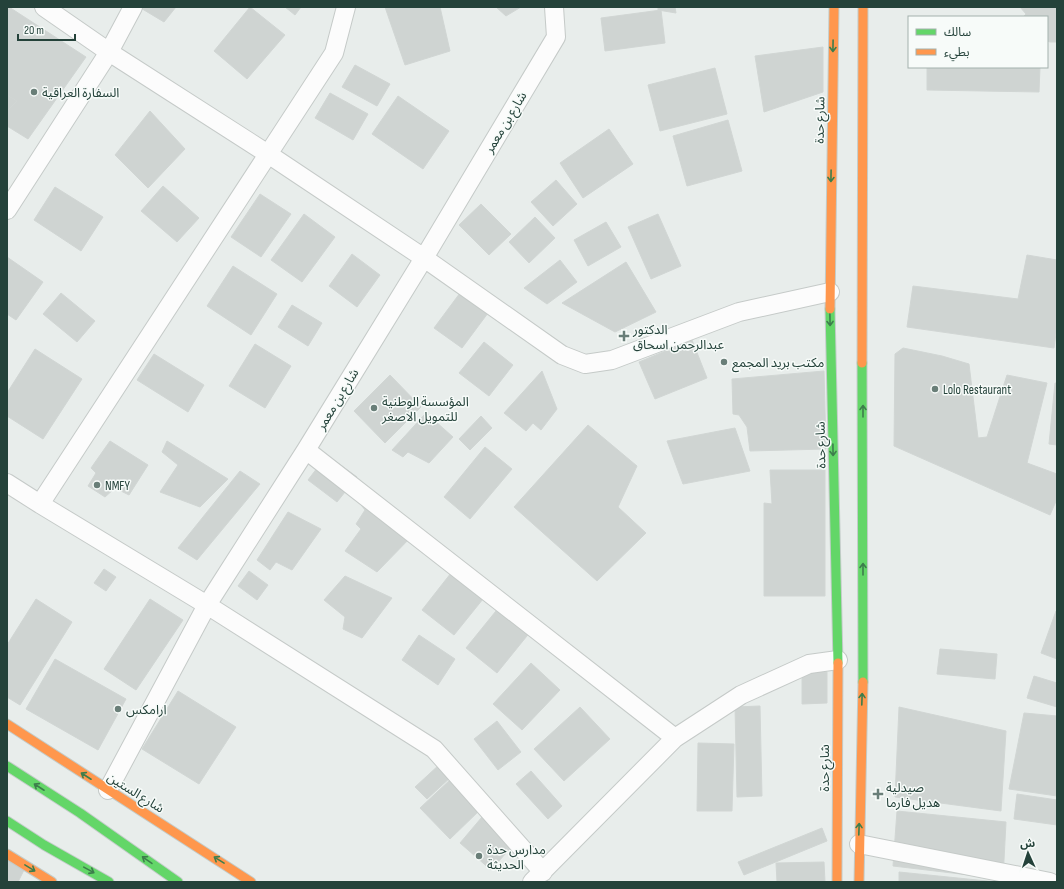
<svg xmlns="http://www.w3.org/2000/svg" width="1064" height="889" font-family="'Sofia Sans Condensed','Noto Sans Arabic',sans-serif">
	<rect width="100%" height="100%" fill="#e8edeb"/>
	<path fill="#cfd4d2" stroke="#d1d6d4" d="M7,7H9L86,57L28,139L7,126Z
		M139,7H176L164,22Z
		M250,7L285,35L247,79L214,51Z
		M285,7H301L295,15Z
		M385,7H440L450,51L405,65Z
		M496,7H521L506,16Z
		M658,7H675L676,13L658,10Z
		M1020,7H1057V42H1050L1047,41V17H1023L1026,14Z
		M661,10L665,43L605,51L601,18Z
		M823,47V92L764,112L755,56Z
		M355,65L390,84L377,106L342,87Z
		M927,67H1040L1039,92L927,90Z
		M715,68L727,114L660,131L648,85Z
		M330,93L368,114L353,140L315,118Z
		M7,95L17,101L7,111Z
		M398,96L449,131L423,169L372,134Z
		M150,111L185,149L148,188L115,155Z
		M728,120L742,171L687,186L673,136Z
		M609,129L633,164L583,198L560,163Z
		M556,180L577,204L553,226L531,202Z
		M163,186L199,218L177,242L141,211Z
		M55,187L103,217L81,251L34,220Z
		M260,194L291,214L261,257L231,237Z
		M481,204L511,234L489,255L459,225Z
		M304,214L335,237L302,282L271,260Z
		M658,214L681,266L651,279L628,227Z
		M535,217L555,238L529,263L509,242Z
		M606,222L621,247L588,266L574,240Z
		M352,254L380,275L357,307L329,286Z
		M1027,255L1057,260V326L1054,348L907,327L913,286L1018,299Z
		M7,257L43,282L16,320L7,314Z
		M560,260L577,282L547,304L524,288Z
		M626,262L656,312L615,332L562,303Z
		M233,266L277,294L251,335L207,306Z
		M61,293L95,321L77,342L43,314Z
		M460,293L488,313L462,348L434,328Z
		M292,305L322,323L308,346L278,327Z
		M692,340L707,378L655,399L639,362Z
		M484,342L513,365L489,396L459,373Z
		M255,344L291,366L265,408L229,386Z
		M903,348L942,356L969,364L978,438L987,437L1007,375L1047,383L1027,463L1057,474V499L1050,515L894,446L895,354Z
		M35,349L82,379L43,439L7,416V393Z
		M154,354L204,385L188,412L137,380Z
		M542,371L557,409L541,430L533,423L526,431L504,413Z
		M824,371L826,449L750,451L747,427L739,415L733,414L732,379Z
		M390,375L421,407L385,443L354,411Z
		M1055,383H1057V445L1049,444Z
		M426,413L453,437L429,463L408,452L403,457L392,450Z
		M481,416L492,428L470,450L459,439Z
		M588,425L637,466L618,507L646,533L597,581L514,507Z
		M735,428L750,471L683,484L667,441Z
		M110,441L148,465L129,495L115,488L105,497L88,486L96,473L91,468Z
		M167,441L228,479L200,507L160,492L178,465L162,452Z
		M485,447L512,469L470,519L444,497Z
		M327,455L357,477L337,502L308,480Z
		M770,470H825V596H764V503L772,504Z
		M240,471L260,484L197,560L178,548Z
		M358,501L412,536L377,572L345,551L361,529L356,524L365,510Z
		M288,512L321,529L292,570L276,562L270,570L257,560Z
		M104,569L116,577L106,591L94,583Z
		M249,571L268,585L257,600L238,586Z
		M451,573L483,599L454,635L422,610Z
		M345,576L392,598L362,638L343,629L345,617L324,600Z
		M36,599L72,622L20,705L7,697V645Z
		M150,599L183,620L136,690L104,669Z
		M500,606L531,631L497,673L466,648Z
		M1056,611H1057V659L1041,653Z
		M419,635L455,659L438,685L402,660Z
		M940,649L997,654L995,679L937,674Z
		M55,659L126,699L98,750L26,709Z
		M531,663L560,690L522,730L493,704Z
		M802,672H827V703L802,704Z
		M1034,676L1057,683V707L1027,698Z
		M178,691L236,727L199,784L142,749Z
		M760,706L762,796L737,797L735,707Z
		M580,707L610,739L564,781L534,749Z
		M899,707L1006,731L1001,811L895,797Z
		M1024,713L1057,716V796L1009,789Z
		M497,721L521,752L498,770L474,739Z
		M698,743L734,744L732,811H697Z
		M440,764L452,776L427,799L415,787Z
		M531,771L562,806L548,819L516,784Z
		M451,779L481,809L450,839L420,808Z
		M1017,794L1057,800V825L1014,819Z
		M897,811L1006,822L1003,879L893,866Z
		M482,817L514,844L491,870L460,843Z
		M822,828L827,841L744,875L738,862Z
		M7,859L25,868L18,882H7Z
		M824,862L825,882H777L776,863Z
		M899,872L997,882H899Z"/>
	<g fill="none" stroke-linecap="round" stroke-linejoin="round">
		<g stroke="#c5cac8" stroke-width="20">
			<path id="street" d="M44,7L109,52L268,154L424,258L562,355L585,364L612,360L739,312L830,292
				M7,210L109,52L133,7
				M306,450L675,738
				M7,483L40,504L207,605L434,749L543,872
				M40,504L334,53L346,7
				M108,790L207,605L306,450L424,258L556,37L554,7
				M859,844L1050,882
				M532,882L675,738L741,695L809,664L838,660"/>
		</g>
		<g stroke="#c3ccc9" stroke-width="11">
			<path id="fast" d="M830,309L838,663
				M862,363L863,682
				M7,766L80,813L178,882
				M7,821L44,845L109,882"/>
		</g>
		<g stroke="#c3ccc9" stroke-width="11">
			<path id="slow" d="M830,309L834,7
				M862,363L863,7
				M7,724L251,882
				M7,854L52,882
				M837,882L838,663
				M859,882L863,682"/>
		</g>
		<use href="#street" stroke="#fcfcfc" stroke-width="18"/>
		<use href="#fast" stroke="#63d668" stroke-width="9"/>
		<use href="#slow" stroke="#ff974d" stroke-width="9"/>
	</g>
	<defs><path id="oneway-shaft" d="M-6 0H5M1.5-3L5.5 0L1.5 3" fill="none" stroke-width="1.6" stroke-linecap="round" stroke-linejoin="round"/></defs>
	<g stroke="#3d7d4c">
		<use href="#oneway-shaft" transform="translate(833 46) rotate(91)"/>
		<use href="#oneway-shaft" transform="translate(831 176) rotate(91)"/>
		<use href="#oneway-shaft" transform="translate(830 320) rotate(89)"/>
		<use href="#oneway-shaft" transform="translate(863 411) rotate(-90)"/>
		<use href="#oneway-shaft" transform="translate(833 450) rotate(89)"/>
		<use href="#oneway-shaft" transform="translate(863 569) rotate(-90)"/>
		<use href="#oneway-shaft" transform="translate(862 699) rotate(-88)"/>
		<use href="#oneway-shaft" transform="translate(86 776) rotate(-147)"/>
		<use href="#oneway-shaft" transform="translate(39 787) rotate(-147)"/>
		<use href="#oneway-shaft" transform="translate(859 829) rotate(-88)"/>
		<use href="#oneway-shaft" transform="translate(147 860) rotate(-145)"/>
		<use href="#oneway-shaft" transform="translate(219 860) rotate(-148)"/>
		<use href="#oneway-shaft" transform="translate(30 868) rotate(31)"/>
		<use href="#oneway-shaft" transform="translate(89 870) rotate(29)"/>
	</g>
	<g fill="#697e78" stroke="#f7fbf9" stroke-width="1.5">
		<circle cx="34" cy="92" r="4"/>
		<path d="M622 330h4v4h4v4h-4v4h-4v-4h-4v-4h4z"/>
		<circle cx="724" cy="362" r="4"/>
		<circle cx="935" cy="389" r="4"/>
		<circle cx="374" cy="408" r="4"/>
		<circle cx="97" cy="485" r="4"/>
		<circle cx="118" cy="709" r="4"/>
		<path d="M876 788h4v4h4v4h-4v4h-4v-4h-4v-4h4z"/>
		<circle cx="479" cy="856" r="4"/>
	</g>
	<g text-anchor="middle" stroke-width="3" stroke-linejoin="round" paint-order="stroke">
		<g font-size="13" fill="#24423a" stroke="#f7fbf9" text-anchor="start">
			<text x="42" y="97">السفارة العراقية</text>
			<text x="633" y="334">الدكتور<tspan x="633" dy="15">عبدالرحمن اسحاق</tspan></text>
			<text x="732" y="367">مكتب بريد المجمع</text>
			<text x="943" y="394">Lolo Restaurant</text>
			<text x="382" y="406">المؤسسة الوطنية<tspan x="382" dy="15">للتمويل الاصغر</tspan></text>
			<text x="105" y="490">NMFY</text>
			<text x="126" y="714">ارامكس</text>
			<text x="886" y="792">صيدلية<tspan x="886" dy="15">هديل فارما</tspan></text>
			<text x="487" y="854">مدارس حدة<tspan x="487" dy="15">الحديثة</tspan></text>
		</g>
		<g font-size="13" fill="#24423a" stroke="#f7fbf9">
			<text transform="translate(819 120) rotate(-89)" y="5">شارع حدة</text>
			<text transform="translate(505 122) rotate(-59)" y="5">شارع بن معمر</text>
			<text transform="translate(337 399) rotate(-59)" y="5">شارع بن معمر</text>
			<text transform="translate(820 445) rotate(-91)" y="5">شارع حدة</text>
			<text transform="translate(824 768) rotate(-90)" y="5">شارع حدة</text>
			<text transform="translate(136 792) rotate(32)" y="5">شارع الستين</text>
		</g>
	</g>
	<rect width="1064" height="889" fill="none" stroke="#24423a" stroke-width="16"/>
	<rect x="908" y="16" width="140" height="52" fill="#f7fbf9" stroke="#a3b1ad"/>
	<rect x="916" y="29" width="20" height="6" fill="#63d668" stroke="#a3b1ad"/>
	<text x="944" y="36" font-size="12" fill="#24423a">سالك</text>
	<rect x="916" y="49" width="20" height="6" fill="#ff974d" stroke="#a3b1ad"/>
	<text x="944" y="56" font-size="12" fill="#24423a">بطيء</text>
	<g transform="translate(1028 853) rotate(357)" stroke="#f7fbf9" stroke-width="3" paint-order="stroke">
	<path d="M0-3L7 15L0 10L-7 15Z" fill="#24423a"/>
	<text y="-6" font-size="11" font-weight="bold" text-anchor="middle" fill="#24423a">ش</text>
	</g>
	<path d="M18 34v6h57v-6" fill="none" stroke="#24423a" stroke-width="2"/>
	<text x="24" y="34" font-size="12" fill="#24423a" stroke="#f7fbf9" stroke-width="3" paint-order="stroke">20 m</text>
</svg>
